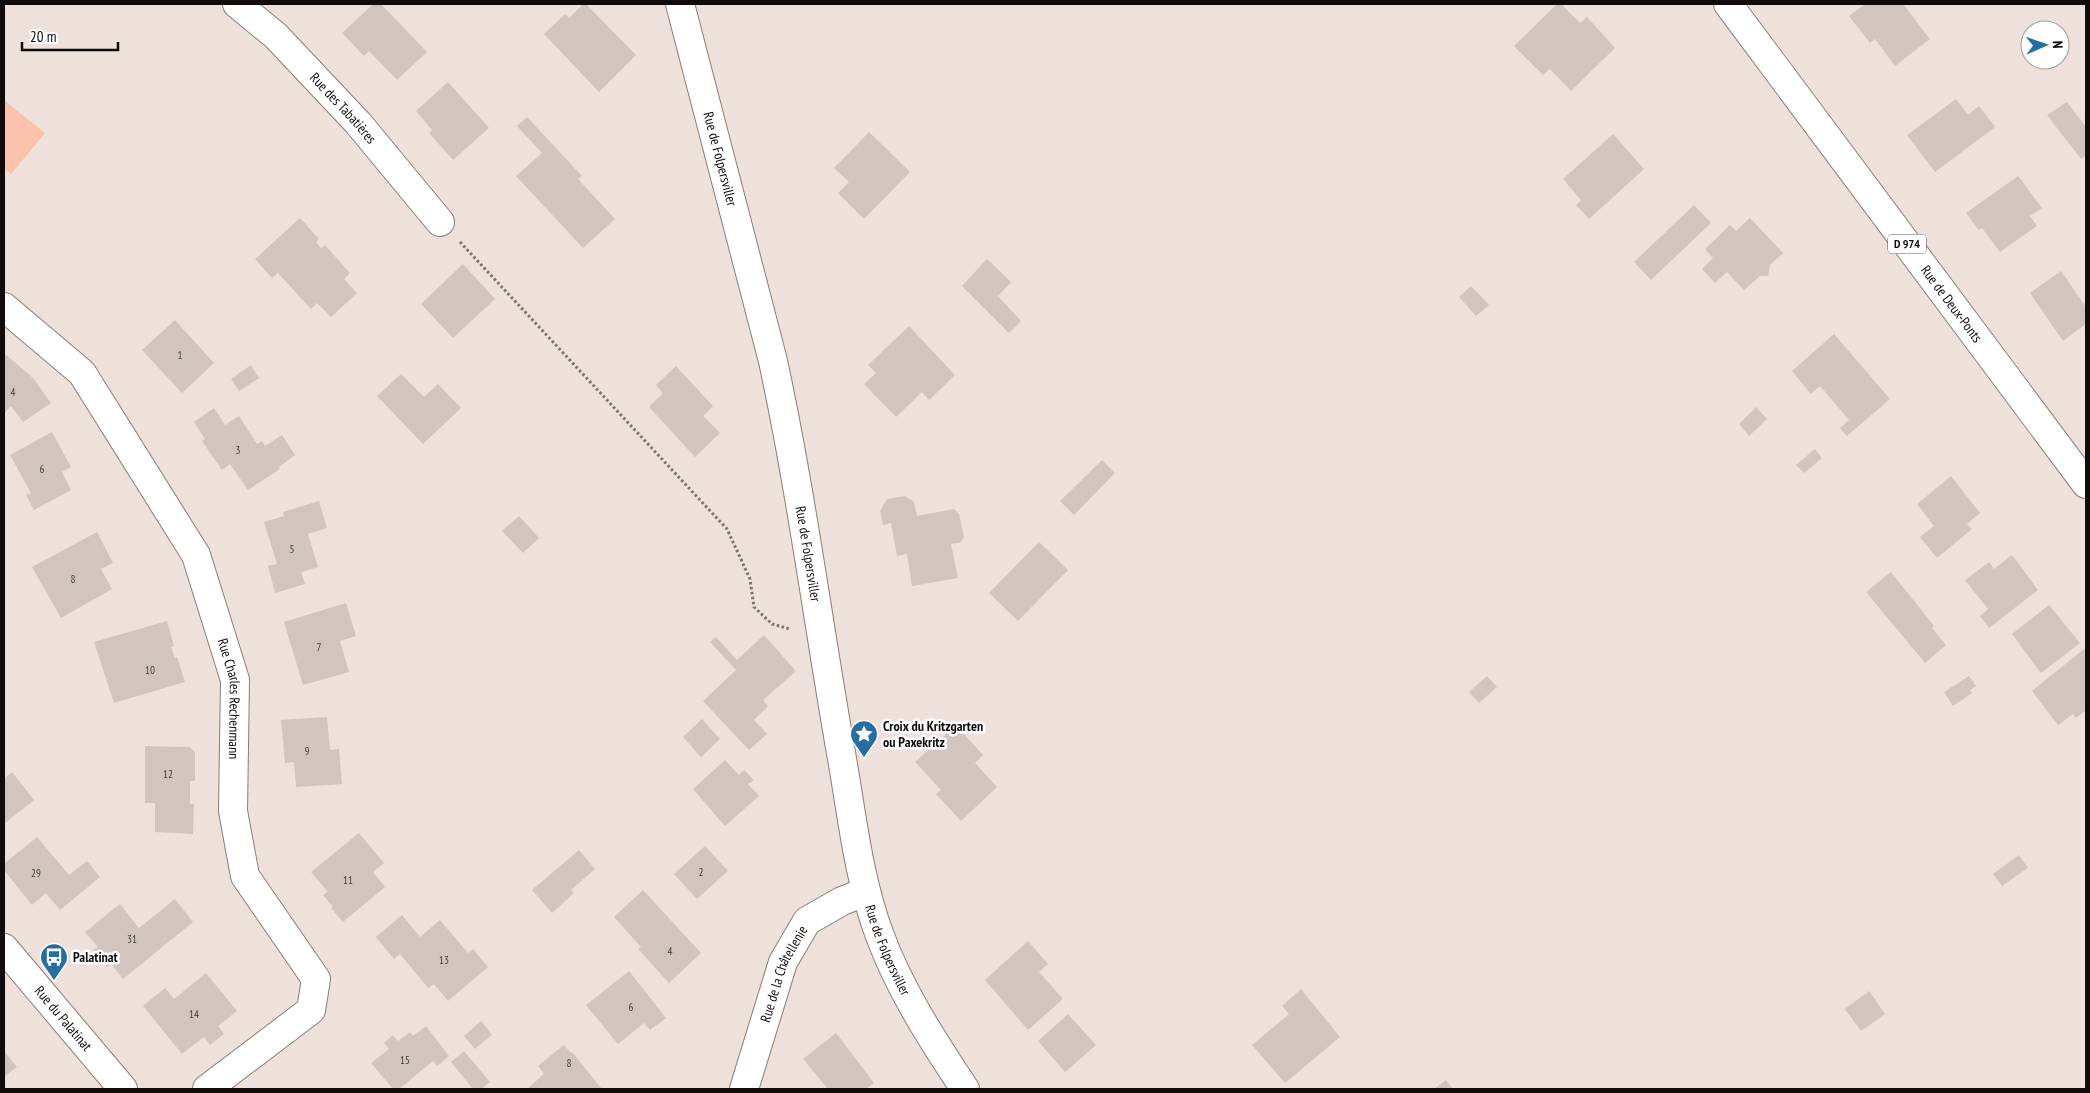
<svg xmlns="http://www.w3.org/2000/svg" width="2090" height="1093" font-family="'PT Sans Narrow',sans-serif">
	<rect width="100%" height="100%" fill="#eee0db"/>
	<path fill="#fbc2ac" d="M4,100L45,133L11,174L4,168Z"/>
	<path fill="#d2c5c0" d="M373,4H381L427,52L397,80L369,51L364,56L342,33Z
		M583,4H586L636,55L599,92L544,34L565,14L569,18Z
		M1557,4H1561L1580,23L1587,17L1615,48L1571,91L1550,69L1543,75L1514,46Z
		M1865,4H1903L1930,39L1895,66L1875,39L1870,43L1849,16Z
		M448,82L489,128L453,160L429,133L432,130L416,111Z
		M1956,99L1968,115L1979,106L1995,127L1935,172L1907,135Z
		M2067,102L2086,127V155L2081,159L2047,115Z
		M527,117L582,176L578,179L615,219L583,248L516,176L542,153L517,126Z
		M869,132L910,172L864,219L838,193L849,182L834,168Z
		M1613,134L1644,169L1589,219L1576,205L1581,200L1563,179Z
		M2018,176L2042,208L2030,216L2037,226L2000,252L1982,228L1979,230L1966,213Z
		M1694,205L1711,223L1651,280L1634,262Z
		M300,218L319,239L316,242L321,248L325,245L350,273L344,279L357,293L331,317L317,303L311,309L278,273L272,278L255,259Z
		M1750,218L1783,253L1770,265L1768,276H1760L1744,290L1727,272L1715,283L1702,269L1713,258L1705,249L1730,225L1736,231Z
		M987,259L1011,282L998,296L1021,321L1009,333L962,286Z
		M463,264L495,299L453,338L421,304Z
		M2061,271L2086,307V324L2063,341L2030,293Z
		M1471,286L1489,305L1476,316L1459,297Z
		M175,320L214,363L182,393L142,350Z
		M909,326L955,375L929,400L922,392L896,417L864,384L876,373L868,365Z
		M1834,334L1890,399L1847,436L1840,428L1849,420L1820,386L1811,394L1792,371Z
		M4,353L33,378L51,403L23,422L11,406L4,414Z
		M251,365L259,378L239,391L231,379Z
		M676,366L713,406L703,416L720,433L695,457L649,407L663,393L656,385Z
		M401,374L424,397L438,384L461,408L423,444L377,396Z
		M1756,407L1767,419L1749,436L1739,424Z
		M214,408L225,425L239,416L257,444L262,441L265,446L282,435L295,455L279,467L280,469L248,490L230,464L222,470L202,441L205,439L194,422Z
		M52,432L71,467L62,472L71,490L34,510L26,495L31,493L10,455Z
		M1815,449L1822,458L1804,473L1796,465Z
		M1102,460L1115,473L1074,515L1060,501Z
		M1951,476L1980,513L1967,524L1972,529L1937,558L1920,537L1934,526L1917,504Z
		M905,496L914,502L917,516L954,509L959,514L964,537L961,542L951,544L958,578L912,586L907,554L897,556L891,523L883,525L880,511L887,499Z
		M319,501L327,528L308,534L318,567L301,572L305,584L275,593L268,566L277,564L264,522L284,516L283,512Z
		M519,516L539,538L523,553L502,531Z
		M97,532L113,563L101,569L112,589L61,618L32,567Z
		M1039,542L1068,570L1018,621L989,593Z
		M2012,555L2038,590L1989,628L1980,616L1988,609L1965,580L1989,562L1994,569Z
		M1891,572L1934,626L1932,628L1946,645L1925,663L1866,592Z
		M346,603L356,636L340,641L349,672L303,685L284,622Z
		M2049,605L2080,643L2041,673L2012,634Z
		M167,621L174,646L171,647L175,658L177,657L185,682L114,703L94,642Z
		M764,635L794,669L795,672L763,700L768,706L754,720L767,734L749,750L703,701L736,670L710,642L716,637L737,660Z
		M2084,649L2086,652V713L2085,711L2076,718L2073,714L2058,725L2032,691Z
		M1487,676L1497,687L1479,703L1469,692Z
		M1969,676L1976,686L1970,690L1972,693L1953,706L1944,692Z
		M327,717L330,750L339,749L342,784L296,787L294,762L285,763L281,720Z
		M702,719L720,739L701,757L683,737Z
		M956,725L983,755L975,763L997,787L961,821L936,794L941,790L915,762Z
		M145,746L190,747L195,752V781H190V804H194L193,834L155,832V803H145Z
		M725,760L739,775L744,770L754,780L748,784L759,796L725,826L693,789Z
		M12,772L34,800L4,824V779Z
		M359,833L384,863L373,872L385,887L343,922L331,908L333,907L323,895L328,892L311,872Z
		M37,837L69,875L87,861L100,877L60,910L46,893L32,905L4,870V864Z
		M705,846L728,871L697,899L674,874Z
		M579,850L595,869L571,890L574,893L552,913L532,890Z
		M2019,855L2028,868L2002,886L1993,874Z
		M643,890L701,953L669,983L638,949L641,947L614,917Z
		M175,899L193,922L123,979L111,964L107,967L93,950L98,947L85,932L120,904L139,928Z
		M402,915L420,937L440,920L468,953L473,949L488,967L448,1001L434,984L428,988L400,954L394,959L376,937Z
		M1028,941L1048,964L1039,972L1063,999L1028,1030L985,980Z
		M629,971L666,1018L650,1030L644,1023L618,1044L586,1005Z
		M206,973L237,1011L218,1026L224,1034L210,1045L204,1037L182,1054L143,1006L165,988L174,999Z
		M1301,989L1340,1037L1285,1083L1252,1045L1289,1014L1282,1006Z
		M1869,991L1885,1014L1861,1031L1845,1009Z
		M1068,1014L1096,1045L1065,1072L1038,1041Z
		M481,1021L492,1035L475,1049L464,1036Z
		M426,1026L449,1056L437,1066L433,1061L399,1089H393L371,1063L389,1049L384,1043L393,1035L398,1041L410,1032L413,1036Z
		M836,1033L874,1083L866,1089H828L803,1059Z
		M564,1045L571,1053L572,1052L602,1089H527L544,1074L538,1066Z
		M4,1051L17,1067L4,1077Z
		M464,1051L490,1082L481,1089H473L451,1062Z
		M1446,1080L1453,1089H1434Z"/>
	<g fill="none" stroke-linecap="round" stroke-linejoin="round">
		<g stroke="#897d78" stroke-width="30">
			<g id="street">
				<path id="s1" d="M237,4L276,36L358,123L440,222"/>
				<path id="s2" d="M4,307L82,373L196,555L235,680L233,811L245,876L316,979L311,1010L207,1089"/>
				<path id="s3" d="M4,948L123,1089"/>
				<path id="s4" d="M744,1089L783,962L807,921L842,901L865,892"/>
			</g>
		</g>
		<g stroke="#897d78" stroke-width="30">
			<g id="secondary">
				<path id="s5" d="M680,4L773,361C801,491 818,622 841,753C852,814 858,878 880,936C900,990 933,1041 965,1089"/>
			</g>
		</g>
		<g stroke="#897d78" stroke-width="30">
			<g id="primary">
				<path id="s6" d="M1728,4L2086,484"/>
			</g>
		</g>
		<path stroke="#7b726f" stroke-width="3" stroke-dasharray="2.5 2.5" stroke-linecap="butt" d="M460,242L727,529L750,579L754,607L772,624L790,629"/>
		<use href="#street" stroke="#fff" stroke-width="28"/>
		<use href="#secondary" stroke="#fff" stroke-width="28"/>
		<use href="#primary" stroke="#fff" stroke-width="28"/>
	</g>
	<defs>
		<g id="sight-pin" transform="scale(1.4375)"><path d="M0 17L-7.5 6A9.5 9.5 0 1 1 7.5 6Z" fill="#266da1" stroke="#fff"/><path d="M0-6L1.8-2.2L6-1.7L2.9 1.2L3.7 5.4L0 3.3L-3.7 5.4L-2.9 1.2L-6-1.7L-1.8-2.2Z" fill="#fff"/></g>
		<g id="bus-pin" transform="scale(1.4375)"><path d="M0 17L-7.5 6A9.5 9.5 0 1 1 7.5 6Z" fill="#266da1" stroke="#fff"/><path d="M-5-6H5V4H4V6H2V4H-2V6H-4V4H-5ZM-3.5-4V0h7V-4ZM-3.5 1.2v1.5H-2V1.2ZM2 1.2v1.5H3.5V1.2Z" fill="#fff"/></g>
	</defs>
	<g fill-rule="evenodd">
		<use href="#sight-pin" x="864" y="734"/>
		<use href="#bus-pin" x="54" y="957"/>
	</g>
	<g text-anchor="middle" stroke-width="5" stroke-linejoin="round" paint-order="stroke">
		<g font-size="11" fill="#413a38">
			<text x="180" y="359">1</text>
			<text x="13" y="396">4</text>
			<text x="238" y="454">3</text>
			<text x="42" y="473">6</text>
			<text x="292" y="553">5</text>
			<text x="73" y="583">8</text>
			<text x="319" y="651">7</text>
			<text x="150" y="674">10</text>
			<text x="307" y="755">9</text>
			<text x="168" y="778">12</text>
			<text x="701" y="876">2</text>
			<text x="36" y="877">29</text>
			<text x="348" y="884">11</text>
			<text x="132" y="943">31</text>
			<text x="670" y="955">4</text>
			<text x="444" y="964">13</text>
			<text x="631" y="1011">6</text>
			<text x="194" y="1018">14</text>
			<text x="405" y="1064">15</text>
			<text x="569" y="1067">8</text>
		</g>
		<rect fill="#fff" stroke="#585554" stroke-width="1" x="1888" y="234.5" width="38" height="19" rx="4"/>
		<g font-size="12" font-weight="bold" fill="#110c0b">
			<text x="1907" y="248">D 974</text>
		</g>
		<g font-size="14" fill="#110c0b" stroke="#fff">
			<text dy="5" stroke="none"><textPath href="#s1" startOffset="149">Rue des Tabatières</textPath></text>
			<text dy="5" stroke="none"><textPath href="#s5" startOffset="160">Rue de Folpersviller</textPath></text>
			<text dy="5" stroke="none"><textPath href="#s6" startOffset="374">Rue de Deux-Ponts</textPath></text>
			<text dy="5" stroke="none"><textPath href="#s5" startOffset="565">Rue de Folpersviller</textPath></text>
			<text dy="5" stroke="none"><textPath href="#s2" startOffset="466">Rue Charles Rechenmann</textPath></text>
			<text dy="5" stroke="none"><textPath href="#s5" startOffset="970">Rue de Folpersviller</textPath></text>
			<text dy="5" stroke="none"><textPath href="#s4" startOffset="122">Rue de la Châtellenie</textPath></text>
			<text dy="5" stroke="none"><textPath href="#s3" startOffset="92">Rue du Palatinat</textPath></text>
		</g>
		<g font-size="14" font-weight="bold" fill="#110c0b" stroke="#fff" text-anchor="start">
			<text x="883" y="731">Croix du Kritzgarten<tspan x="883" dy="16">ou Paxekritz</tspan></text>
			<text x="73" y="962">Palatinat</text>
		</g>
	</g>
	<rect width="2090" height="1093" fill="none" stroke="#110c0b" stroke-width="10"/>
	<g transform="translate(2045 45) rotate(88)"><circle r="24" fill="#ffffff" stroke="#a09e9d"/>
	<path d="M0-4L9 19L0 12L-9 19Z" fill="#266da1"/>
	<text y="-8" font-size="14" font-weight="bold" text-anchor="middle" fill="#110c0b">N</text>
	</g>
	<path d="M22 42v8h96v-8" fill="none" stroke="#110c0b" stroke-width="2.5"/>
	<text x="30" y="42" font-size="15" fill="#110c0b" stroke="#ffffff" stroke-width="4" paint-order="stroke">20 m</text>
</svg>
